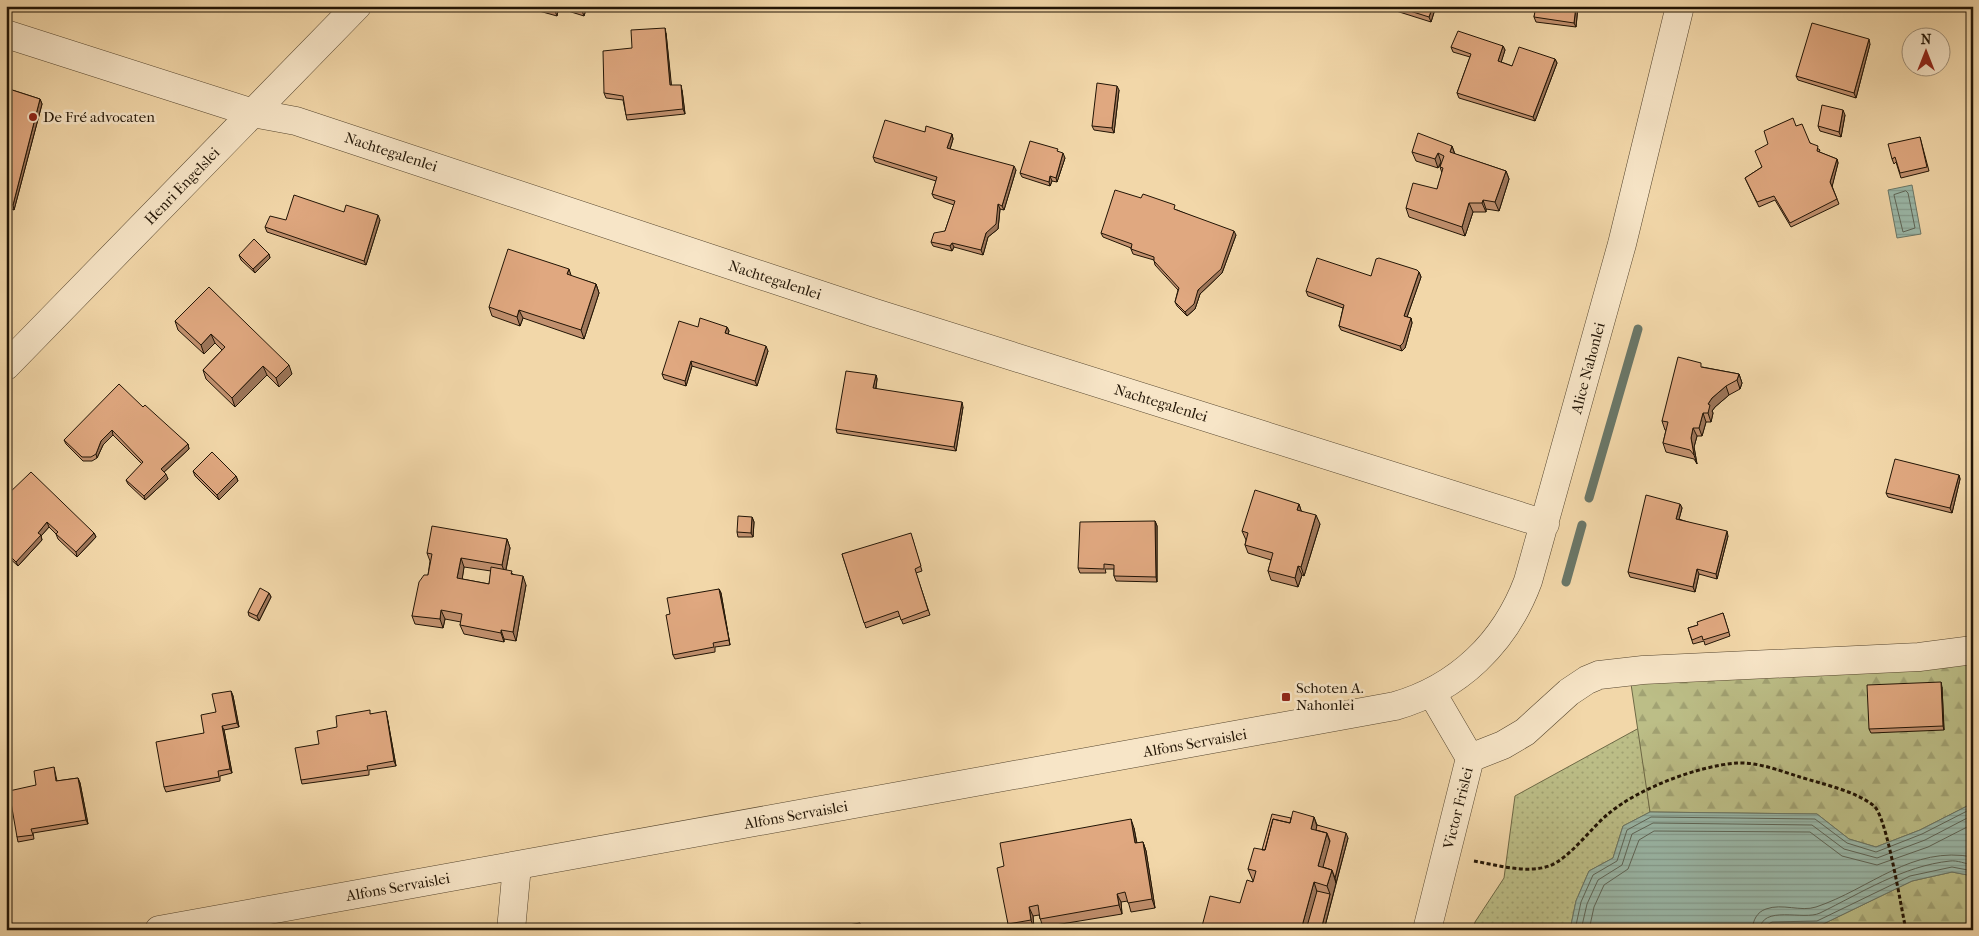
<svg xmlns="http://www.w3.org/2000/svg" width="1979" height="936" font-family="'IM FELL French Canon',serif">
	<defs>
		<pattern id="grass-dots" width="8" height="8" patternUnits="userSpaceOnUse" patternTransform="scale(1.25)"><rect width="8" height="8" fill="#bcbe87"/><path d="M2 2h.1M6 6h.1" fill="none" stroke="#a1a273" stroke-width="1.8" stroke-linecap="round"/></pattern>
		<pattern id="forest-firs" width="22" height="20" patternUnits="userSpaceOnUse" patternTransform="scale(1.25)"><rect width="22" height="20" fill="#bcbe87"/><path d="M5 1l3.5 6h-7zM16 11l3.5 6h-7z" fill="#a1a273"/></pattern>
		<pattern id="water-rules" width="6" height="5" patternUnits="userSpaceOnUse" patternTransform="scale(1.25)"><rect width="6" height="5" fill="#9bb9aa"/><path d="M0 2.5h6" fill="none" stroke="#859e91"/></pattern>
	</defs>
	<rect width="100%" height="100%" fill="#f2d7a9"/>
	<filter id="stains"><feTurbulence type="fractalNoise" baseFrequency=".004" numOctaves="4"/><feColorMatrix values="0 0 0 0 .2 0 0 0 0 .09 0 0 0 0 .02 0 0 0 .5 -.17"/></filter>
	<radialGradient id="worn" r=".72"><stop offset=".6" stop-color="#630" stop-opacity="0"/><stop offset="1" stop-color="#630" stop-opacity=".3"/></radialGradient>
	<path fill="url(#grass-dots)" stroke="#6e6946" d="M1639,728L1650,812L1623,826L1613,858L1589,871L1576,901L1570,930H1473L1475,922L1504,878L1515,796Z"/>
	<path fill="url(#forest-firs)" stroke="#6e6946" d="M1973,662V803L1920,830L1876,847L1849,839L1817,814L1650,812L1631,684Z
		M1952,872L1973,876V930H1769L1773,926H1819L1912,881Z"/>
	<path fill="url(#water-rules)" stroke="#6a7768" d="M1912,185L1921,234L1897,238L1888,190Z
		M1973,803V876L1952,872L1912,881L1819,926H1773L1768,930H1570L1576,901L1589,871L1613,858L1623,826L1650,812L1817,814L1849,839L1876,847L1920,830Z"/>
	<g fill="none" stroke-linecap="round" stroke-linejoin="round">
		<path stroke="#5e6658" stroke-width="1" d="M1906,191L1908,193L1915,228L1903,232L1894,195Z
			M1575,930L1581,902L1593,875L1617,861L1627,830L1651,817L1815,819L1847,843L1876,852L1922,834L1973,808
			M1581,930L1587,904L1598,880L1622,865L1632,834L1653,823L1812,825L1844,849L1877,858L1925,840L1973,815
			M1589,930L1594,907L1604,885L1628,869L1639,840L1654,831L1810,832L1842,856L1877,865L1928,847L1973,824
			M1752,930C1753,920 1757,912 1766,909C1782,903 1801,912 1816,907C1870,889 1912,845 1973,857
			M1760,930C1761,904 1804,921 1820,913C1861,893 1903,866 1950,861C1957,860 1966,864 1973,865
			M1766,930L1767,925L1772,922L1817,921L1910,876L1952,867L1973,871"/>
		<path stroke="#6a7768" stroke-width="9" d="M1589,498L1638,329
			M1566,582L1582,525"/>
		<g stroke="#55452e" stroke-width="29">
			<path id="minor" d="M6,34L253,113L296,121L875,313L1545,524
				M6,366L357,6
				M1470,758L1503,745L1525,732L1569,692L1587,680L1599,675L1643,670L1919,657L1973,650
				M159,930L1395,706C1458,688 1505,643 1528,581L1622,244L1680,6
				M511,930L517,866
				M1427,930L1470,758L1432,693"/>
		</g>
		<path stroke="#211405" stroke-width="3" stroke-dasharray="4 2.5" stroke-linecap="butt" d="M1474,861C1497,865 1526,874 1549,866C1569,859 1591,828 1608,814C1639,788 1698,766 1737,763C1758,762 1781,771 1800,777C1822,784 1856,791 1874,806C1887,817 1901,908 1906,930"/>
		<use href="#minor" stroke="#f7e5c7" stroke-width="28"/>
	</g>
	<path fill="#c1906e" stroke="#211405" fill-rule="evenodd" d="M538,6H559L557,16L539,11Z
		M587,6L584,16L568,11L567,7Z
		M1391,6H1436L1431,22L1393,10Z
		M1536,6H1578L1576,27L1536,22L1534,17Z
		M666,33L671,85L682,90L685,114L627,120L623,100L606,98L604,93L632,48Z
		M1870,44L1856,98L1798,80L1796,76Z
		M1503,46L1505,50L1501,62L1512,66L1555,59L1557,63L1535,121L1459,98L1457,93L1470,57L1453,52L1451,47Z
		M6,88L40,99L42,104L14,210L6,207V135L9,125L6,124Z
		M1119,90L1114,133L1094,130L1092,126Z
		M1845,115L1841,137L1820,131L1818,126Z
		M1796,126L1810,143L1820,150L1819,152L1837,159L1838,163L1832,186L1839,204L1791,227L1775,200L1759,207L1745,178L1762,167L1768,144Z
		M925,132L952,134L953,139L950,149L1016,170L1004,210L1000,209L998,229L988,237L983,255L954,247L952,251L933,246L931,242L945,231L954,205L934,198L932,194L936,181L875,162L873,157Z
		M1920,137L1929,171L1901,178L1896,162L1894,164L1892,159Z
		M1452,146L1455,154L1506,171L1509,179L1499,211L1486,209V212H1473L1465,236L1409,217L1406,208L1437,189L1442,173L1440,167L1441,163L1438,168L1416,161L1412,152Z
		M1059,152L1065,158L1057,182L1052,181L1050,186L1022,177L1020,173Z
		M1177,210L1236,235L1222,273L1200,294L1195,309L1187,316L1177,306L1175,302L1178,290L1155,265L1154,260L1133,254L1131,249V248L1103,237L1101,233Z
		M344,212L380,220L366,265L267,232L265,227Z
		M269,254L270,258L255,273L241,260L239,255Z
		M1419,272L1421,277L1407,317L1411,318L1412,323L1405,348L1402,351L1341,330L1339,326L1343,308L1308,296L1306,291L1371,276Z
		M571,276L596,284L599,293L584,339L523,318L520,326L492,316L489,307Z
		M209,287L292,374L279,387L267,375L235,407L206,379L203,370L222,350L215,343L204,354L178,330L175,321Z
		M698,327H727L729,331L728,334L768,351L757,386L692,366L686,386L664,379L662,374Z
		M1702,367L1739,374L1742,383L1740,389L1729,395L1715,407L1712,411L1713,413L1711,422H1706L1702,436H1697L1694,447L1697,464L1694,459L1666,452L1663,443L1666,430H1665L1662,421Z
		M876,375L877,379L876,389L963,407L956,451L837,433L836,429Z
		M143,407L188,444L189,449L164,472L168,479L145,500L128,484L126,480L142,464L113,435L103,445L97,458L92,461H83L66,444L64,440Z
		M193,471L236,476L238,481L219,500L195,476Z
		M1959,475L1960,479L1952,513L1888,497L1886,493Z
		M6,496L94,533L96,537L77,557L58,539L56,534L49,527L41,536L42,540L18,566L6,555Z
		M1299,504L1301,511L1320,524L1304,576L1302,575L1298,587L1271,580L1268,571L1271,560L1248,553L1245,545L1246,540L1242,531Z
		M1680,504L1682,508L1679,519L1728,536L1717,579L1699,574L1695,592L1630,577L1628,572Z
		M752,517L754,522L753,537H738L737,532Z
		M1155,521L1157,526V582L1116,581L1114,576V569H1105L1106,573H1080L1078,568Z
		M912,537L922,571L916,573L930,615L903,624L900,616L866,628L842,554Z
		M507,539L510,548L506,570L513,574L526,585L516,641L504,639V642L464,634L460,625L461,622L445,619L443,628L415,624L412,616L428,575L430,561L427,553ZM464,567L491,571L489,584L462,579Z
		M719,589L721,593L730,645L715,647V652L675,659L673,655L670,614Z
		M269,593L271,597L259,621L249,616L248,612Z
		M1723,613L1730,636L1705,645L1704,641L1693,644L1688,628L1698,625Z
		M1942,687L1944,730L1871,733L1869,729Z
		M231,691L233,696L239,727L224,730L232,773L220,776V781L166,792L164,787L204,733L216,712Z
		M371,714L387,716L396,766L369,770V775L302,784L301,780L319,744L337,727Z
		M54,767L57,781L78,778L80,783L88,824L33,833L34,839L18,842L17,837L36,785Z
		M6,807L10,824H6Z
		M1314,817L1317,825L1348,838L1324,930H1201L1240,903L1253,881L1248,869L1262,850L1291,818Z
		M1134,828L1137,843L1143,842L1146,851L1155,908L1131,912L1128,901L1121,902L1122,914L1043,927L1039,915L1033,916L1034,929L1010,930L1008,924L1004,866Z"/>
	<path fill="#9d765a" stroke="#211405" d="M556,6H559L557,16L555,11Z
		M584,6H587L584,16L582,11Z
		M1433,6H1436L1431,22L1429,17Z
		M1576,6H1578L1576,27L1574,23Z
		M665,28L666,33L672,90L670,85Z
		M1869,39L1870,44L1856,98L1854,93Z
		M1503,46L1505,50L1500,66L1498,61Z
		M1555,59L1557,63L1535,121L1533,117Z
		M681,85L682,90L685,114L683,109Z
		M1117,86L1119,90L1114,133L1112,128Z
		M40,99L42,104L14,210L13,205Z
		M1843,110L1845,115L1841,137L1839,132Z
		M952,134L953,139L949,152L947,148Z
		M1452,146L1455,155L1450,152Z
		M1063,153L1065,158L1057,182L1056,178Z
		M1438,153L1441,162L1438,168L1435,159Z
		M1837,159L1838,163L1832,187L1830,182Z
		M1014,166L1016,170L1004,210L1002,206Z
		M1506,171L1509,179L1499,211L1495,202Z
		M1050,176L1052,181L1050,186L1049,182Z
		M1483,200L1486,209V212L1482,203Z
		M1469,203L1473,212L1465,236L1462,227Z
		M998,204L1000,209L998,229L988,237L983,255L981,250L986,233Z
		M378,215L380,220L366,265L364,261Z
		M1234,231L1236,235L1222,273L1200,294L1195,309L1187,316L1185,312Z
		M952,243L954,247L952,251L950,246Z
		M269,254L270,258L255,273L253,269Z
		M569,269L572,278L567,274Z
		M1419,272L1421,277L1406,320L1404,316Z
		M596,284L599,293L584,339L581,330Z
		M519,310L523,318L520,326L517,317Z
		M1411,318L1412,323L1405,348L1402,351L1400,346Z
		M727,327L729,331L727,338L725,333Z
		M211,334L215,343L204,354L201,345Z
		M766,346L768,351L757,386L755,381Z
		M691,361L692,366L686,386L685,381Z
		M289,365L292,374L279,387L276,378Z
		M263,366L267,375L235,407L232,398Z
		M1739,374L1742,383L1740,389L1737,380Z
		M876,375L877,379L875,393L873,388Z
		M1726,386L1729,395L1715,407L1712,411L1713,413L1711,422L1708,413V404L1712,398Z
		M962,402L963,407L956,451L954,447Z
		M1703,413L1706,422L1702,436L1699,428Z
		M1693,428L1697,436L1694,447L1697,464L1694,455L1691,438Z
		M112,430L113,435L103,445L97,458L96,454L101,441Z
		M188,444L189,449L162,474L161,469Z
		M166,474L168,479L145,500L144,496Z
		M1959,475L1960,479L1952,513L1950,508Z
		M236,476L238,481L219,500L217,495Z
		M1299,504L1302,513L1297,510Z
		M1680,504L1682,508L1678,523L1676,519Z
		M1316,515L1320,524L1304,576L1301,567Z
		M752,517L754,522L753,537L751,533Z
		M1155,521L1157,526V582L1156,577Z
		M47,522L49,527L41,536L42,540L18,566L16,562L38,533Z
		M1727,531L1728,536L1717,579L1716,574Z
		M94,533L96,537L77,557L76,552Z
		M507,539L510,548L505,574L502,565Z
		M461,558L464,567L461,587L457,578Z
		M1298,566L1302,575L1298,587L1295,578Z
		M1697,569L1699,574L1695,592L1693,587Z
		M523,576L526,585L516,641L513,632Z
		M719,589L721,593L730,645L729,640Z
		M269,593L271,597L259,621L257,616Z
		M441,610L445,619L443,628L440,619Z
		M501,630L504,639V642L501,633Z
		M1941,682L1942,687L1944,730L1943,726Z
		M231,691L233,696L239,727L237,723Z
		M386,711L387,716L396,766L394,761Z
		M222,726L224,730L232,773L230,769Z
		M78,778L80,783L88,824L86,820Z
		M1314,817L1318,830L1316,838L1311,829Z
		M1131,819L1134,828L1138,852L1135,843Z
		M1327,833L1331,846L1324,875L1318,866Z
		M1346,833L1348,838L1336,883L1335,878Z
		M1143,842L1146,851L1155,908L1152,899Z
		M1332,870L1336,883L1324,930H1321L1330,894L1327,886Z
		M1314,882L1318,895L1309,930H1301Z
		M1117,894L1121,902L1122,914L1119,905Z
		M1029,907L1033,916L1034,929L1031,920Z"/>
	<path fill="#e0a880" stroke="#211405" d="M538,6H556L555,11Z
		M567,6H584L582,11Z
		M1394,6H1433L1429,17Z
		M1536,6H1576L1574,23L1534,17Z
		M1812,23L1869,39L1854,93L1796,76Z
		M665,28L670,85H681L683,109L626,115L623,96L604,93L603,51L632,48L631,30Z
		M1458,31L1503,46L1498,61L1512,66L1519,47L1555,59L1533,117L1457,93L1471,54L1451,47Z
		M1097,83L1117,86L1112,128L1092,126Z
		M6,88L40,99L13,205L6,203V135L10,122L6,120Z
		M1822,105L1843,110L1839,132L1818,126Z
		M1793,118L1796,126L1802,124L1810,143L1818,146L1817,151L1837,159L1830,182L1837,199L1790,223L1774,196L1757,202L1745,178L1762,167L1755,151L1768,144L1764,131Z
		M885,120L925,132L926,126L952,134L947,148L1014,166L1002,206L998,204L996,224L986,233L981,250L952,243L950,246L931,242L934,233L945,231L955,201L932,194L937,177L873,157Z
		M1418,133L1452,146L1450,152L1506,171L1495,202L1483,200L1482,203H1469L1462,227L1406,208L1413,183L1437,189L1443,168L1440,167L1444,156L1438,153L1435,159L1412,152Z
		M1920,137L1927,167L1900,173L1895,157L1892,159L1888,144Z
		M1030,141L1058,149L1057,151L1063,153L1056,178L1050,176L1049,182L1020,173Z
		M1115,190L1141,198L1143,194L1175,205L1174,209L1234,231L1221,269L1198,290L1194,304L1185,312L1175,302L1179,288L1154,261V257L1131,249L1132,244L1101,233Z
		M294,195L344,212L346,205L378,215L364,261L265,227L270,216L286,220Z
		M254,239L269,254L253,269L239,255Z
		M508,249L569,269L567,274L596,284L581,330L519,310L517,317L489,307Z
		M1317,258L1371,276L1376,259L1379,258L1417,270L1419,272L1404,316L1411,318L1403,343L1400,346L1339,326L1344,305L1306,291Z
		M209,287L289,365L276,378L263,366L232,398L203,370L225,347L211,334L201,345L175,321Z
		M700,318L727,327L725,333L766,346L755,381L691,361L685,381L662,374L679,321L698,327Z
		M1678,357L1701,363V367L1739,374L1737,380L1726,386L1712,398L1708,404L1710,405L1708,413H1703L1699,428H1693L1691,438L1694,455L1690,450L1663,443L1668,422L1662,421Z
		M846,371L876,375L873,388L962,402L954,447L836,429Z
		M119,384L143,407L145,405L188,444L161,469L166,474L144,496L126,480L143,462L112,430L101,441L96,454L91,457H82L64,440Z
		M212,452L236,476L217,495L193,471Z
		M1895,459L1959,475L1950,508L1886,493Z
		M31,472L94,533L76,552L56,534L58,532L47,522L38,533L41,535L16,562L6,552V496Z
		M1255,490L1299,504L1297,510L1316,515L1301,567L1298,566L1295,578L1268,571L1273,553L1245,545L1248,533L1242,531Z
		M1646,495L1680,504L1676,519L1727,531L1716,574L1697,569L1693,587L1628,572Z
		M738,516L752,517L751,533L737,532Z
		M1155,521L1156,577L1114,576V565L1104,564V569L1078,568L1080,522Z
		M432,526L507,539L502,565L461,558L457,578L489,584L491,567L512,571L511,574L523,576L513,632L501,630V633L460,625L462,614L441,610L440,619L412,616L419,582L424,575H428L432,554L427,553Z
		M911,533L921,566L915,569L928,610L901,620L898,611L864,623L842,554Z
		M260,588L269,593L257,616L248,612Z
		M719,589L729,640L713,643L714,647L673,655L666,615L670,614L667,598Z
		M1723,613L1729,632L1703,640L1702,636L1692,640L1688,628L1698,625L1697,622Z
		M1941,682L1943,726L1869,729L1867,685Z
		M231,691L237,723L222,726L230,769L218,771L219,777L164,787L156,742L204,733L201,715L216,712L212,694Z
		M370,710V714L386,711L394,761L367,766L368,770L301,780L295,748L319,744L317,731L337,727L336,716Z
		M54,767L56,781L78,778L86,820L31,829L33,835L17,837L9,791L36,785L34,771Z
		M1293,811L1314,817L1311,829L1327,833L1318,866L1332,870L1327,886L1314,882L1301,930H1201L1210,896L1240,903L1247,880L1253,882L1256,871L1248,869L1254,848L1265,850L1273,819L1290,823Z
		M1272,814L1291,818L1290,823L1273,819L1265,850H1262Z
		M1131,819L1135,843L1143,842L1152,899L1128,903L1125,892L1117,894L1119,905L1040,919L1038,905L1029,907L1031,920L1008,924L997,868L1004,866L1000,843Z
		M1317,825L1346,833L1335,878L1332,870L1323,867L1330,841L1327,833L1316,830Z
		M1317,891L1330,894L1321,930H1306Z
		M860,923L861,930H819Z"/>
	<g fill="#8f2418" stroke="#f7e5c7" stroke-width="2">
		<circle cx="33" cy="117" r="5"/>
		<rect x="1281" y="692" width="10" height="10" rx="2.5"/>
	</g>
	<g text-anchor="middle" stroke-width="5" stroke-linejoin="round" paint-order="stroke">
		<g font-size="15" fill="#211405" stroke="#f7e5c7" text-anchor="start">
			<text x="43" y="122">De Fré advocaten</text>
			<text x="1296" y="693">Schoten A.<tspan x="1296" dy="17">Nahonlei</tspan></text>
		</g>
		<g font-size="15" fill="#211405" stroke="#f7e5c7">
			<text transform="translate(391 152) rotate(18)" y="5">Nachtegalenlei</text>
			<text transform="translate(182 186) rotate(-46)" y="5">Henri Engelslei</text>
			<text transform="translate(775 280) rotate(18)" y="5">Nachtegalenlei</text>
			<text transform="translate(1588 368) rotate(-75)" y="5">Alice Nahonlei</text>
			<text transform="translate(1161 403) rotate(17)" y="5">Nachtegalenlei</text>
			<text transform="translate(1195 743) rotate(-10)" y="5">Alfons Servaislei</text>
			<text transform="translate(1458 808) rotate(-76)" y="5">Victor Frislei</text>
			<text transform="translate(796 815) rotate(-10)" y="5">Alfons Servaislei</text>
			<text transform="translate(398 887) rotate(-10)" y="5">Alfons Servaislei</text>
		</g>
	</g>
	<rect width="1979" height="936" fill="none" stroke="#f2d7a9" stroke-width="25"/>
	<rect x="8" y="8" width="1964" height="921" fill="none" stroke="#211405" stroke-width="2.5"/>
	<rect x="12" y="12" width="1954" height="911" fill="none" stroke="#211405"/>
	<g transform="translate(1926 52)"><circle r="24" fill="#f7e5c7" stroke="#a19179"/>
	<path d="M0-4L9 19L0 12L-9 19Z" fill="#8f2418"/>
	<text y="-8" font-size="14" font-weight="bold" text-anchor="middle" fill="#211405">N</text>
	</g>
	<rect width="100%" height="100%" filter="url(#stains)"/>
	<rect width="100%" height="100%" fill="url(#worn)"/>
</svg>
